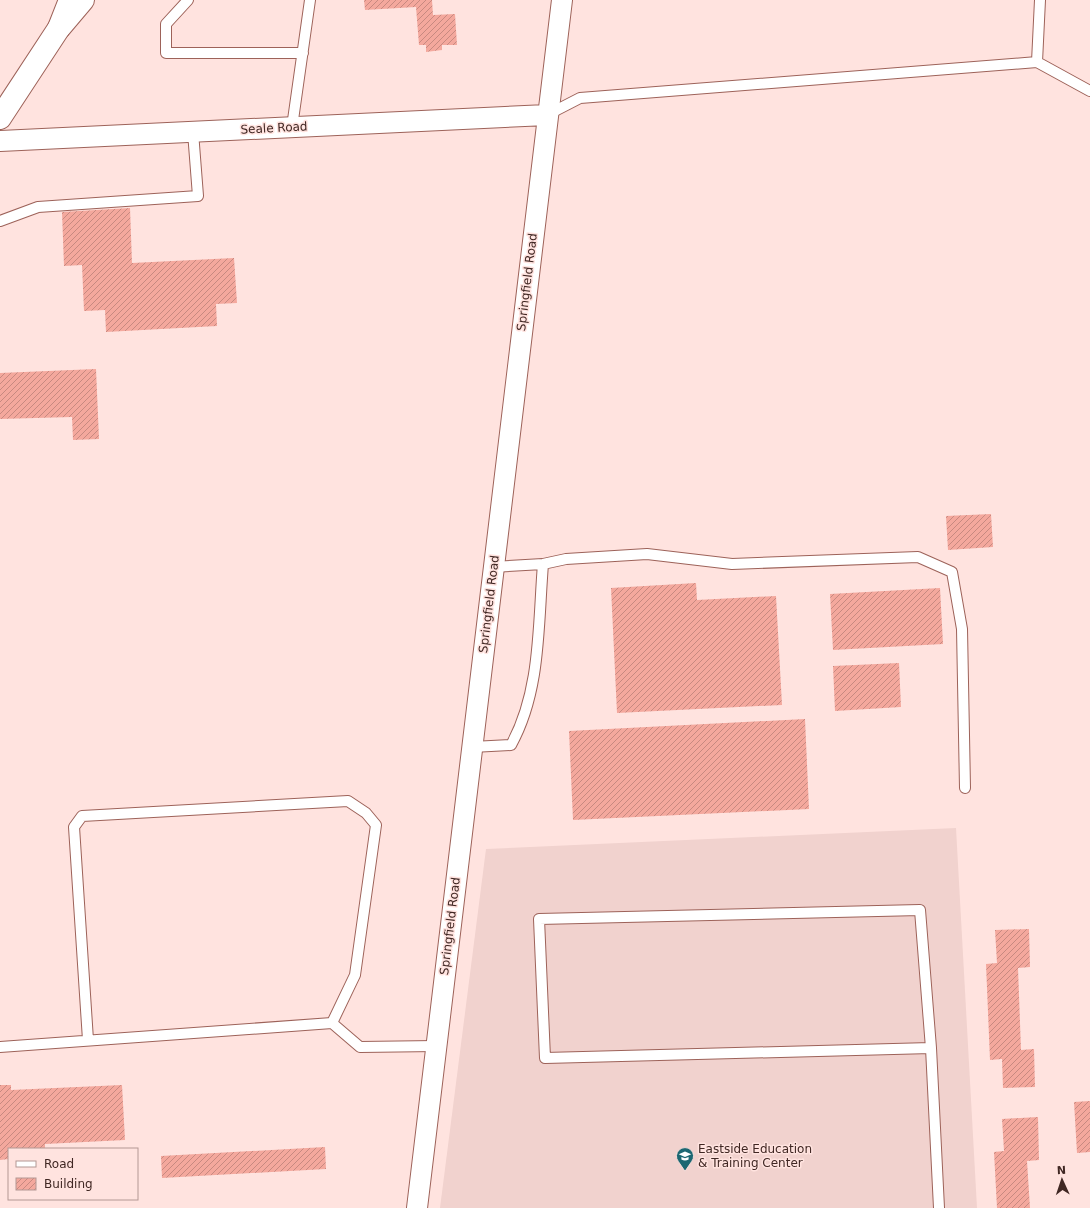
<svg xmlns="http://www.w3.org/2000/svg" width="1090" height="1208" font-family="'DejaVu Sans',sans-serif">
	<defs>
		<pattern id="building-hatch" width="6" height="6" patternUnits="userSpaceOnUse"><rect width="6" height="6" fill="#f4a89d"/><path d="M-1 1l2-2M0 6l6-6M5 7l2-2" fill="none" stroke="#c78980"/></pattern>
	</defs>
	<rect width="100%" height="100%" fill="#ffe3df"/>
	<path fill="#f1d2ce" d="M956,828L977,1208H440L486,849Z"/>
	<path fill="url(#building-hatch)" d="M364,0H432L433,15L455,14L457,45H442V50L426,52V45H419L416,7L365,10Z
		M130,208L132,263L234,258L237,303L216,304L217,326L106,332L105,310L84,311L82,265L64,266L62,212Z
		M96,369L99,439L73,440L72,417L0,419V373Z
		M991,514L993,547L948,550L946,516Z
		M696,583L697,600L776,596L782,705L617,713L611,588Z
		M940,588L943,644L833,650L830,594Z
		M899,663L901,707L835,711L833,666Z
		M805,719L809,809L573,820L569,731Z
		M1029,929L1030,967L1018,968L1021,1050L1034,1049L1035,1087L1003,1088L1002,1059L990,1060L986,964L997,963L995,930Z
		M0,1085H11V1090L122,1085L125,1140L45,1144V1149H9V1159L0,1160Z
		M1090,1101V1152L1077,1153L1074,1102Z
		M1038,1117L1039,1160L1027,1161L1030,1208H997L994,1152L1004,1151L1002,1119Z
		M325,1147L326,1169L162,1178L161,1156Z"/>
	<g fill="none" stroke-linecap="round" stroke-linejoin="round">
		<g stroke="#9d6259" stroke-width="12">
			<path id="service" d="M188,0L166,24V53H303
				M1037,62L1040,0
				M547,115L580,98L1037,62L1090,91
				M292,127L310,0
				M0,221L38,207L198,196L193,132
				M493,567L543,564L566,559L647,554L732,564L918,557L952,572L962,629L965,788
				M472,747L511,745C541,691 538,625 543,564
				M88,1040L74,827L82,816L348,801L366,813L376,825L355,975L332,1023
				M0,1047L332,1023L360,1047L436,1046
				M931,1048L545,1058L539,919L920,910L931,1048L939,1208"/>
		</g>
		<g stroke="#9d6259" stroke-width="22">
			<path id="minor" d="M0,141L547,115
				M417,1208L562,0"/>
		</g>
		<g stroke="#9d6259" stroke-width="24">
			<path id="secondary" d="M61,26L83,0"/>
		</g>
		<g stroke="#9d6259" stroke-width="24">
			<path id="primary" d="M0,118L59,28"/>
		</g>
		<g stroke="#9d6259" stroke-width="24">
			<path id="motorway" d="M59,28L70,0"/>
		</g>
		<use href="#service" stroke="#fff" stroke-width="10"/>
		<use href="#minor" stroke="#fff" stroke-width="20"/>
		<use href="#secondary" stroke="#fff" stroke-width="22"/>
		<use href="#primary" stroke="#fff" stroke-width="22"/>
		<use href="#motorway" stroke="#fff" stroke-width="22"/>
	</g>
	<defs>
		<g id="university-pin" transform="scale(0.9)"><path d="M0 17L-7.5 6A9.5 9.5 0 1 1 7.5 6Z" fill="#1c6772" stroke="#ffe3df"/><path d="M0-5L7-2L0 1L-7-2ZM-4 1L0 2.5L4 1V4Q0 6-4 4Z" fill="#fff"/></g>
	</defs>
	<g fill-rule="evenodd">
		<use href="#university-pin" x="685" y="1156"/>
	</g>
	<g text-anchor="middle" stroke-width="3" stroke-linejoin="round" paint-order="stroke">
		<g font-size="12" fill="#402723" stroke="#ffe3df">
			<text transform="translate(274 128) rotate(-3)" y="4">Seale Road</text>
			<text transform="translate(527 282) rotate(-83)" y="4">Springfield Road</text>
			<text transform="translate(489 604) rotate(-83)" y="4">Springfield Road</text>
			<text transform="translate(450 926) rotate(-83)" y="4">Springfield Road</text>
		</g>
		<g font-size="12" fill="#402723" stroke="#ffe3df" text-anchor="start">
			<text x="698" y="1153">Eastside Education<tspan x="698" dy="14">&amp; Training Center</tspan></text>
		</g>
	</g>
	<rect x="8" y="1148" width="130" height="52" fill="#ffe3df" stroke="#b39894"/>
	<rect x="16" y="1161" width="20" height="6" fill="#ffffff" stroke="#b39894"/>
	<text x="44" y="1168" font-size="12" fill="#402723">Road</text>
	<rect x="16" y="1178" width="20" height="12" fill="url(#building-hatch)" stroke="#b39894"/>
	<text x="44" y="1188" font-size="12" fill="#402723">Building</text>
	<g transform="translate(1062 1180) rotate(357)" stroke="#ffe3df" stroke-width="3" paint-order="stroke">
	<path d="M0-3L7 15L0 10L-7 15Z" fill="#402723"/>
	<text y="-6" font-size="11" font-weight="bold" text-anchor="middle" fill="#402723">N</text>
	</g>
</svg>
